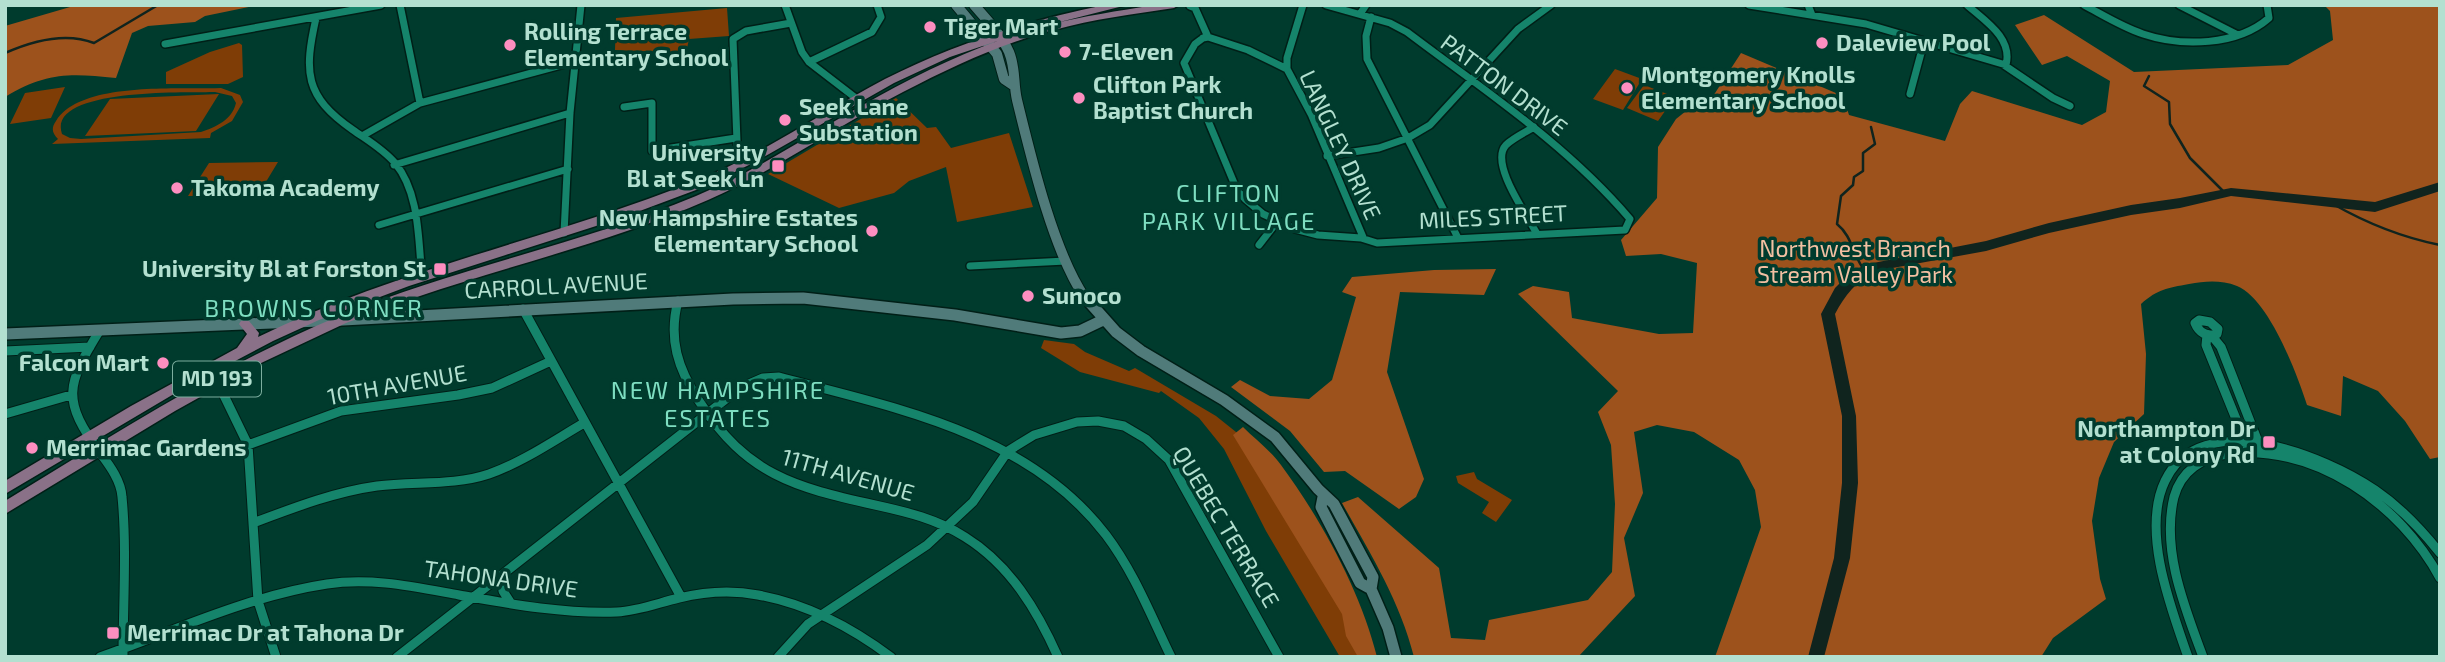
<svg xmlns="http://www.w3.org/2000/svg" width="2445" height="662" font-family="'Exo 2',sans-serif">
	<rect width="100%" height="100%" fill="#003b2d"/>
	<path fill="#7f3d06" fill-rule="evenodd" d="M727,8L729,36L689,39L686,53L615,50L616,18Z
		M239,43L242,45L243,77L228,84H166V72L210,52Z
		M1615,69L1642,79L1623,110L1593,99Z
		M1644,85L1675,97L1658,121L1627,108Z
		M65,87L51,118L10,124L25,93Z
		M221,88L240,95L243,102L232,121L211,133L210,138L52,144L58,139C52,133 51,128 56,121C81,81 178,90 221,88ZM215,92L232,96L236,103C232,120 216,127 201,132L81,139L70,138L62,134C46,87 190,93 215,92Z
		M219,94L196,131L85,136L110,99Z
		M896,98L927,128L936,127L951,148L1009,133L1033,207L957,222L946,167L909,181L894,193L839,208L768,174Z
		M278,162L258,195L188,196L209,163Z
		M1044,340L1074,344L1085,352L1129,371L1135,368L1216,416L1256,448L1370,657H1340L1266,531L1224,449L1199,418L1161,391L1159,393L1080,372L1041,348Z
		M1474,472L1477,479L1512,500L1496,522L1482,513L1489,502L1458,483L1456,476Z"/>
	<path fill="#9d521c" d="M77,5H258L205,16L195,22L148,26L132,33L116,78C70,73 46,72 5,97V26Z
		M2324,5H2440V457L2430,459L2405,421L2378,391L2343,376L2341,416L2307,405C2297,374 2269,299 2237,286C2221,280 2206,281 2189,284C2167,288 2158,289 2141,304L2146,354L2144,414L2114,442L2099,478L2092,521L2100,579L2106,599L2053,638L2041,657H1715L1761,527L1755,490L1739,460L1694,432L1657,425L1634,432L1643,493L1624,538L1635,596L1578,657H1414C1400,601 1370,553 1342,503L1358,497L1439,568L1451,638L1485,640L1489,620L1588,600L1612,572L1615,504L1611,445L1598,412L1618,391L1518,294L1533,286L1569,292L1572,318L1659,334L1693,333L1697,263L1661,254L1626,256L1621,240L1657,198L1658,147L1676,119L1686,111L1706,107L1741,53L1843,96L1849,115L1945,141L1960,104L1972,91L2082,125L2106,112L2110,81L2067,56L2042,65L2015,25L2044,15L2134,72L2288,65L2333,40L2330,11Z
		M1496,269L1484,295L1400,292L1387,372L1424,479L1416,497L1399,509L1345,471L1324,472L1290,431L1231,387L1240,380L1270,396L1309,399L1332,380L1356,297L1342,292L1352,277L1434,270Z
		M1243,427C1255,439 1271,451 1281,465C1321,519 1361,592 1377,657H1358L1346,636L1342,614L1233,435Z"/>
	<g fill="none" stroke-linecap="round" stroke-linejoin="round">
		<path stroke="#10241e" stroke-width="2.5" d="M5,53C32,41 66,32 94,43L158,5
			M2149,76L2144,86L2169,102L2170,124L2190,158L2225,193
			M2333,204C2368,224 2400,237 2440,245
			M1865,271C1852,255 1853,237 1837,224L1841,196L1853,185L1854,177L1863,171V153L1875,144L1871,127"/>
		<path fill="#10241e" fill-rule="evenodd" d="M2440,182V191L2375,212L2231,196L2180,208L2131,215L2049,233L1986,251L1876,271C1856,281 1845,295 1835,314L1856,416L1858,483L1850,558L1824,657H1808L1834,558L1842,483V416L1821,314L1835,288L1852,271L1868,264L1986,241L2049,223L2131,205L2180,198L2231,188L2375,202Z"/>
		<g stroke="#001f17" stroke-width="10">
			<path id="street-far1" d="M400,5L420,103
				M785,5L802,52L809,62L857,99
				M1749,5L1866,24L2006,65C2013,38 1985,21 1967,5
				M1808,5L1812,15
				M2084,5C2103,15 2122,27 2143,34C2182,47 2237,46 2269,18L2267,5
				M2179,5L2238,35
				M1190,6L1195,8L1208,37
				M1360,14L1366,5
				M1371,17L1366,36L1367,59L1458,238
				M316,18C304,72 304,96 353,130C367,140 383,149 395,163C420,193 418,240 422,277
				M1203,38L1195,44L1184,63L1237,190L1245,199L1263,214L1295,229L1318,235L1361,238L1377,243L1625,230L1630,219C1566,144 1485,91 1407,32L1390,23L1326,5
				M1203,38L1208,37L1248,50L1287,69L1311,114L1363,237
				M165,44L381,5
				M809,62L872,32L881,17L877,5
				M2004,65L2053,98L2070,106
				M1287,69V58L1303,5
				M1910,94L1924,42
				M624,107L652,103V151L736,138
				M1534,127C1526,132 1513,138 1506,145C1489,163 1527,215 1537,234
				M362,136L420,103L576,61
				M1327,156L1379,148L1408,138L1430,125L1518,29L1551,5
				M394,165L570,113
				M738,167L733,39L746,31L791,23
				M379,225L568,169
				M564,233L570,113L581,5
				M1259,245L1277,222
				M970,266L1066,261"/>
		</g>
		<g stroke="#001f17" stroke-width="11">
			<path id="street" d="M678,301C668,339 678,369 699,401C747,475 794,487 875,505C907,512 937,519 965,537C1010,565 1037,610 1058,657
				M523,309L681,597
				M2199,320L2210,322L2218,329L2217,334C2207,337 2199,333 2195,323Z
				M100,330C66,385 61,400 101,454C110,466 121,481 122,497C127,548 123,605 123,657
				M2207,335L2206,345L2247,446
				M2212,336L2221,347L2260,447
				M5,351L90,347
				M216,379L248,445L258,601L276,657
				M5,414L71,395
				M248,445L341,411L458,395L492,388L551,361
				M253,523C293,508 334,492 377,486C414,481 453,486 489,474C523,462 553,441 584,423
				M502,575L503,591L510,602
				M100,657C174,631 248,596 327,584C371,577 415,587 459,595C510,604 564,614 617,612C638,611 658,603 679,598C704,592 732,590 758,595C808,604 851,627 891,657
				M397,657L740,388L763,378L779,377C896,408 1028,433 1106,535C1134,572 1151,616 1171,657
				M778,657L808,624L927,545L973,502L1008,451L1034,435L1077,422L1098,421L1124,426L1146,439L1169,460L1279,657
				M2188,657C2171,608 2141,531 2165,481C2201,405 2325,456 2375,490C2400,507 2421,529 2440,553
				M2203,657C2185,608 2161,550 2174,497C2181,471 2202,457 2228,454C2316,444 2400,504 2440,578"/>
		</g>
		<g stroke="#001f17" stroke-width="12">
			<path id="secondary-far1" d="M956,5L997,54L1004,79L1013,85
				M974,5C987,20 1001,34 1009,52C1016,69 1013,83 1017,100C1031,157 1053,251 1085,298"/>
		</g>
		<g stroke="#001f17" stroke-width="14">
			<path id="secondary" d="M1084,296L1116,332L1141,351L1224,400L1275,437L1318,489L1334,504L1373,577L1371,589L1388,628L1396,657
				M5,334L343,320L733,299L803,298L955,315L1061,333L1080,331L1103,320
				M1323,497L1321,507L1360,583L1371,589"/>
		</g>
		<g stroke="#001f17" stroke-width="3">
			<path id="primary" d="M1105,5H1127L1036,28L950,57L894,83L753,163L704,187L621,218L409,286L319,320L273,341L184,388L5,494V481L131,406L237,348L247,334L239,324L241,321H249L259,333L258,337C397,269 550,239 693,182C761,156 820,113 885,79C954,44 1029,20 1105,5Z
				M1154,5H1179L1174,8C1134,14 1093,19 1054,30C1002,43 951,67 903,92C837,126 776,170 708,200C614,241 514,264 417,297L413,308L420,315L418,318C411,321 404,316 400,309L403,302L346,323L259,364L175,411L5,514V501C113,435 220,366 337,317C454,268 579,245 696,196C761,169 818,129 879,96C932,67 990,40 1048,25C1083,16 1118,11 1154,5Z"/>
		</g>
		<use href="#street-far1" stroke="#15846b" stroke-width="7"/>
		<use href="#street" stroke="#15846b" stroke-width="9"/>
		<use href="#secondary-far1" stroke="#507b7a" stroke-width="10"/>
		<use href="#secondary" stroke="#507b7a" stroke-width="11"/>
		<use href="#primary" fill="#8a7188" fill-rule="evenodd"/>
	</g>
	<g fill="#fd8ec0" stroke="#003b2d" stroke-width="2.5">
		<circle cx="930" cy="27" r="7"/>
		<circle cx="1822" cy="43" r="7"/>
		<circle cx="510" cy="45" r="7"/>
		<circle cx="1065" cy="52" r="7"/>
		<circle cx="1627" cy="88" r="7"/>
		<circle cx="1079" cy="98" r="7"/>
		<circle cx="785" cy="120" r="7"/>
		<rect x="771" y="159" width="14" height="14" rx="3.5"/>
		<circle cx="177" cy="188" r="7"/>
		<circle cx="872" cy="231" r="7"/>
		<rect x="433" y="262" width="14" height="14" rx="3.5"/>
		<circle cx="1028" cy="296" r="7"/>
		<circle cx="163" cy="363" r="7"/>
		<rect x="2262" y="435" width="14" height="14" rx="3.5"/>
		<circle cx="32" cy="448" r="7"/>
		<rect x="106" y="626" width="14" height="14" rx="3.5"/>
	</g>
	<g text-anchor="middle" stroke-width="7" stroke-linejoin="round" paint-order="stroke">
		<rect fill="#003b2d" stroke="#7dae9f" stroke-width="2" x="173" y="361.5" width="88" height="35" rx="5"/>
		<g font-size="21" font-weight="bold" fill="#b3e0d0">
			<text x="217" y="386">MD 193</text>
		</g>
		<g font-size="23" font-weight="bold" fill="#b3e0d0" stroke="#003b2d" text-anchor="start">
			<text x="944" y="35">Tiger Mart</text>
			<text x="524" y="40">Rolling Terrace<tspan x="524" dy="26">Elementary School</tspan></text>
			<text x="1836" y="51">Daleview Pool</text>
			<text x="1079" y="60">7-Eleven</text>
			<text x="1641" y="83">Montgomery Knolls<tspan x="1641" dy="26">Elementary School</tspan></text>
			<text x="1093" y="93">Clifton Park<tspan x="1093" dy="26">Baptist Church</tspan></text>
			<text x="799" y="115">Seek Lane<tspan x="799" dy="26">Substation</tspan></text>
			<text x="764" y="161" text-anchor="end">University<tspan x="764" dy="26">Bl at Seek Ln</tspan></text>
			<text x="191" y="196">Takoma Academy</text>
			<text x="858" y="226" text-anchor="end">New Hampshire Estates<tspan x="858" dy="26">Elementary School</tspan></text>
			<text x="426" y="277" text-anchor="end">University Bl at Forston St</text>
			<text x="1042" y="304">Sunoco</text>
			<text x="149" y="371" text-anchor="end">Falcon Mart</text>
			<text x="2255" y="437" text-anchor="end">Northampton Dr<tspan x="2255" dy="26">at Colony Rd</tspan></text>
			<text x="46" y="456">Merrimac Gardens</text>
			<text x="127" y="641">Merrimac Dr at Tahona Dr</text>
		</g>
		<g font-size="23" fill="#b3e0d0" stroke="#003b2d">
			<text transform="translate(1504 85) rotate(37)" y="8">PATTON DRIVE</text>
			<text transform="translate(1340 145) rotate(65)" y="8">LANGLEY DRIVE</text>
			<text transform="translate(1493 217) rotate(-3)" y="8">MILES STREET</text>
			<text transform="translate(556 286) rotate(-3)" y="8">CARROLL AVENUE</text>
			<text transform="translate(397 385) rotate(-10)" y="8">10TH AVENUE</text>
			<text transform="translate(848 475) rotate(16)" y="8">11TH AVENUE</text>
			<text transform="translate(1226 527) rotate(59)" y="8">QUEBEC TERRACE</text>
			<text transform="translate(501 579) rotate(8)" y="8">TAHONA DRIVE</text>
		</g>
		<g font-size="23" fill="#f2c0a2" stroke="#003b2d">
			<text x="1855" y="257">Northwest Branch<tspan x="1855" dy="26">Stream Valley Park</tspan></text>
		</g>
		<g font-size="24" letter-spacing="2" fill="#7edec1" stroke="#003b2d">
			<text x="1229" y="202">CLIFTON<tspan x="1229" dy="28">PARK VILLAGE</tspan></text>
			<text x="314" y="317">BROWNS CORNER</text>
			<text x="718" y="399">NEW HAMPSHIRE<tspan x="718" dy="28">ESTATES</tspan></text>
		</g>
	</g>
	<rect width="2445" height="662" fill="none" stroke="#b3e0d0" stroke-width="14"/>
</svg>
